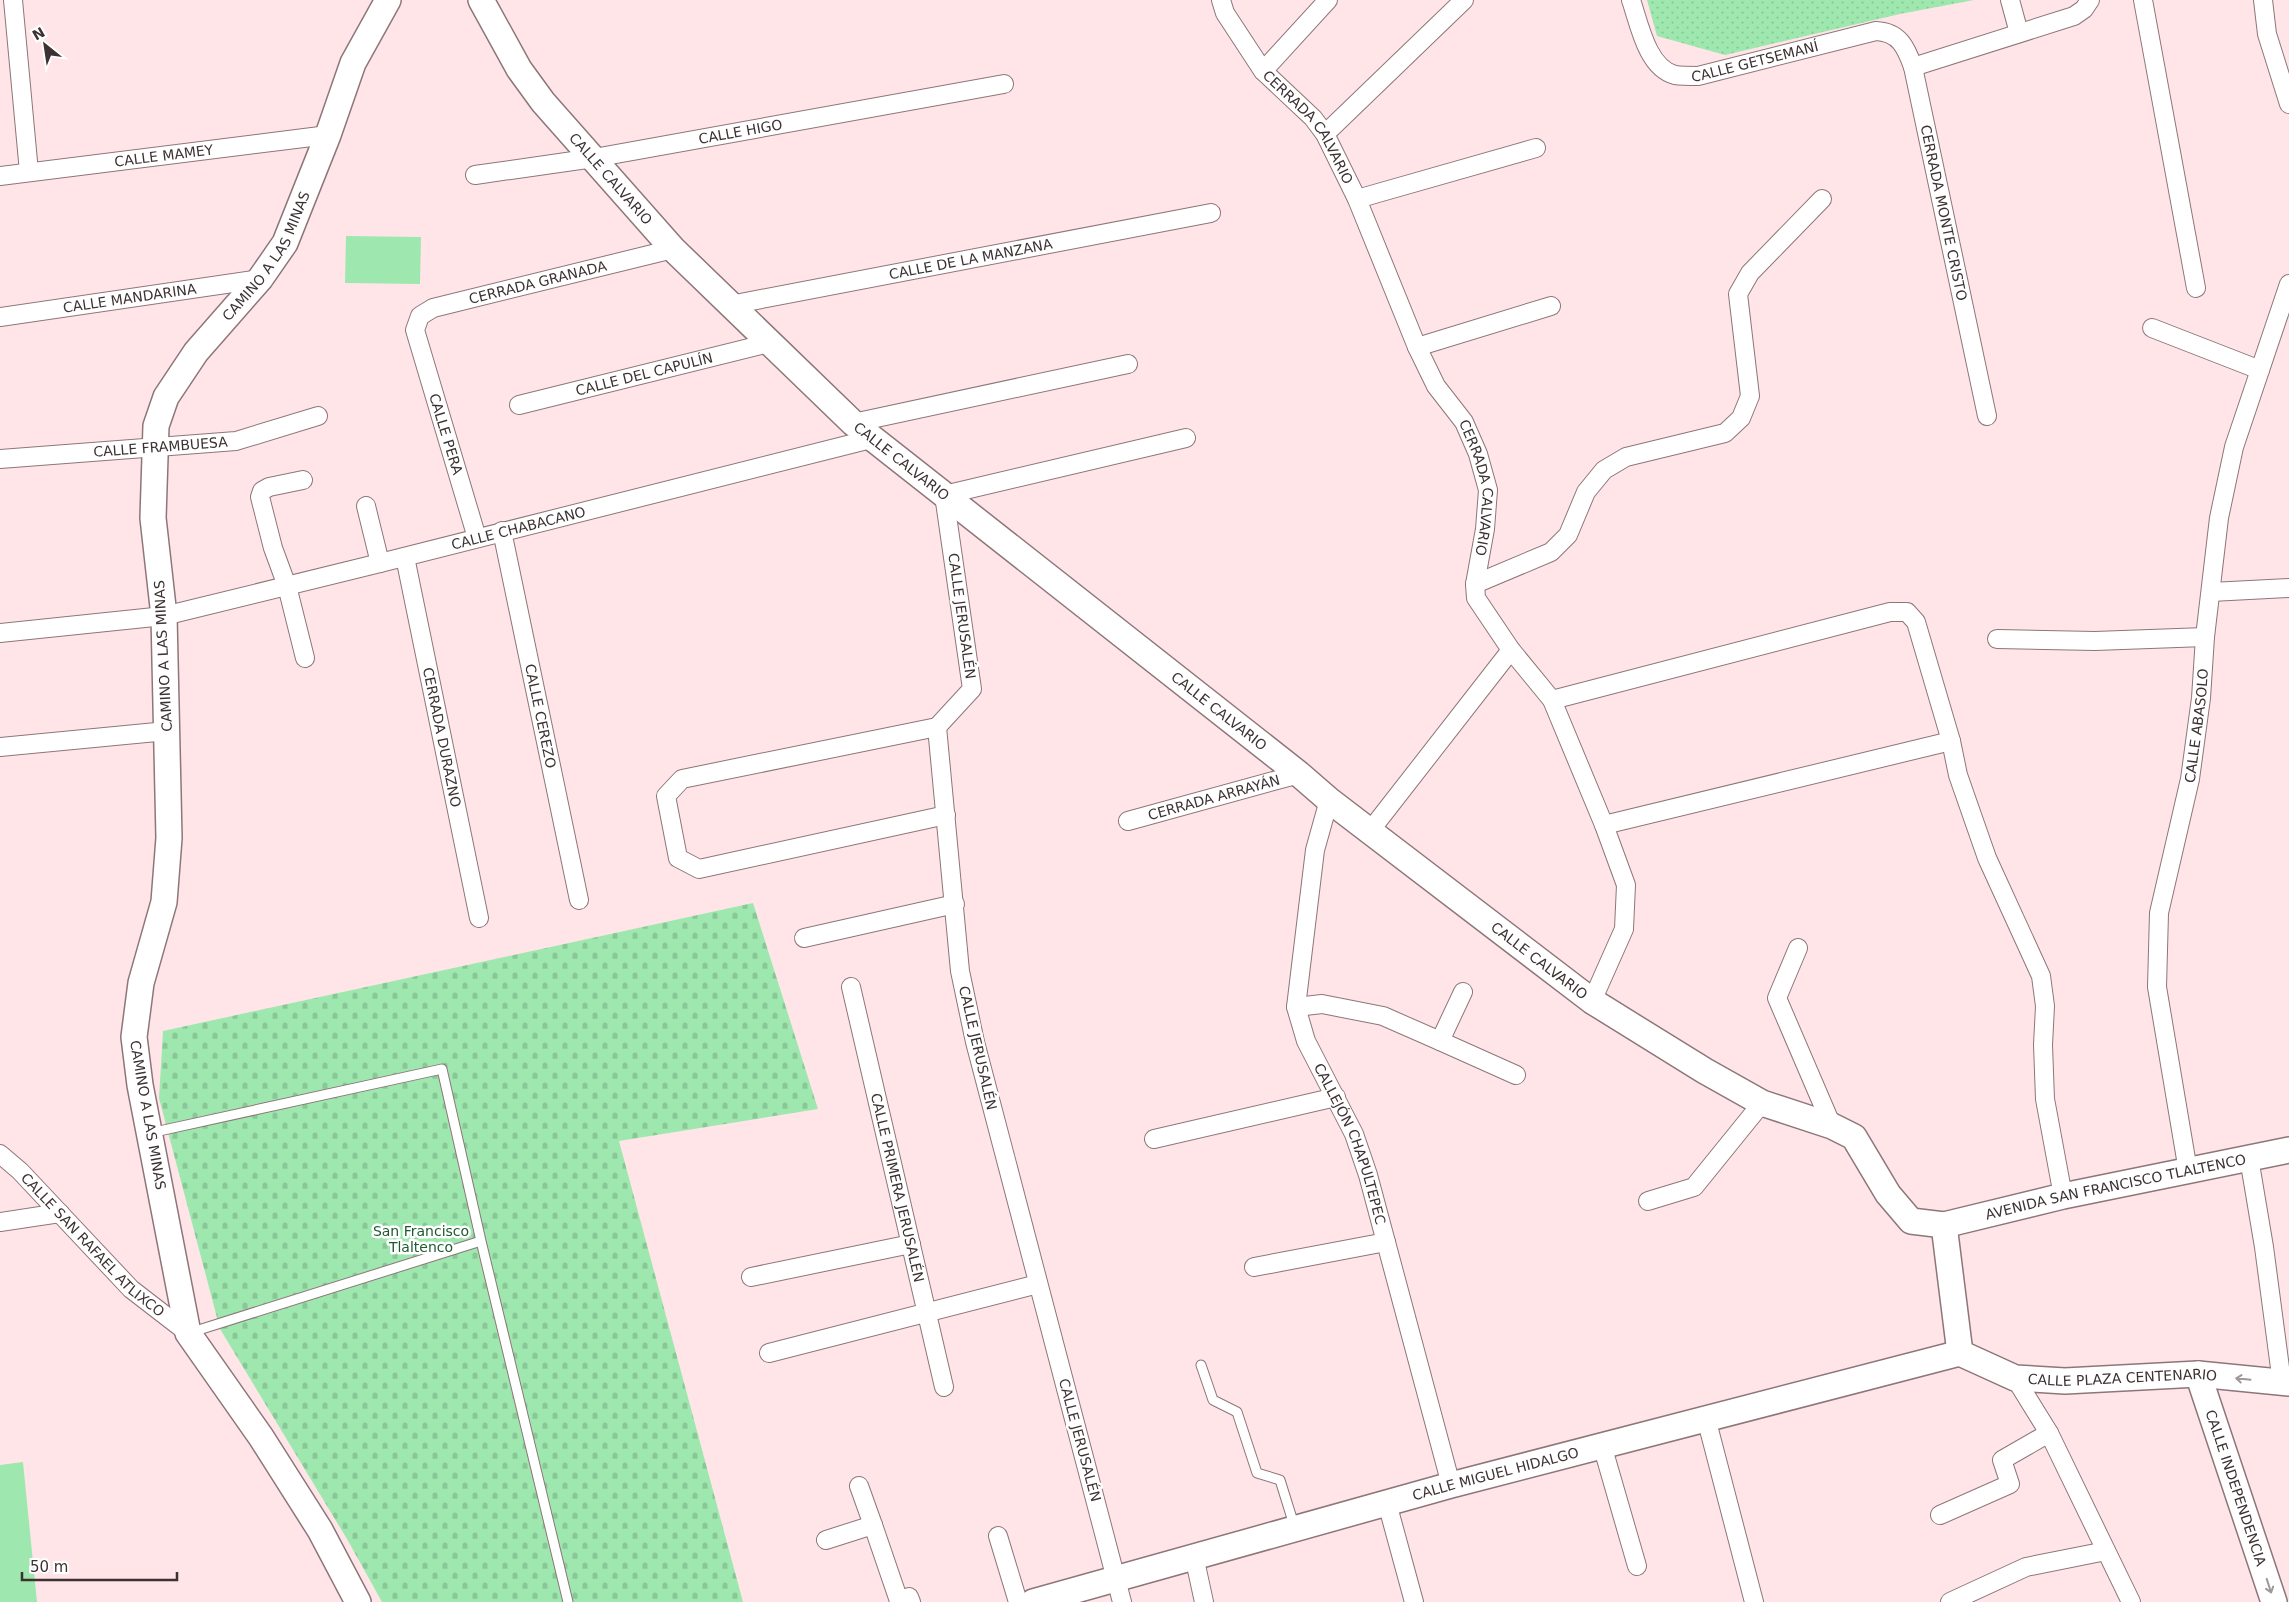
<svg xmlns="http://www.w3.org/2000/svg" width="2289" height="1602" font-family="'DejaVu Sans',sans-serif">
	<defs>
		<pattern id="grass-dots" width="8" height="8" patternUnits="userSpaceOnUse" patternTransform="scale(1.25)"><rect width="8" height="8" fill="#9ee8af"/><path d="M2 2h.1M6 6h.1" fill="none" stroke="#89c797" stroke-width="1.8" stroke-linecap="round"/></pattern>
		<pattern id="cemetery-stones" width="16" height="16" patternUnits="userSpaceOnUse" patternTransform="scale(1.25)"><rect width="16" height="16" fill="#9ee8af"/><path d="M2 7V4a2 2 0 0 1 4 0v3zM10 15v-3a2 2 0 0 1 4 0v3z" fill="#89c797"/></pattern>
	</defs>
	<rect width="100%" height="100%" fill="#ffe5e8"/>
	<path fill="url(#grass-dots)" d="M1647,0H1974L1900,14L1725,55L1657,36Z"/>
	<path fill="url(#cemetery-stones)" d="M753,903L818,1109L619,1141L743,1602H382L347,1539L220,1329L159,1098L163,1031Z"/>
	<path fill="#9ee8af" d="M346,236L421,237L420,284L345,283Z
		M23,1462L37,1602H0V1465Z"/>
	<g fill="none" stroke-linecap="round" stroke-linejoin="round">
		<g stroke="#8d7679" stroke-width="11">
			<path id="lane" d="M150,1133L442,1069L481,1241
				M189,1333L481,1241L568,1602
				M1201,1365L1213,1400L1237,1412L1257,1473L1280,1480L1295,1528"/>
		</g>
		<g stroke="#8d7679" stroke-width="20">
			<g id="street">
				<path d="M13,0L29,172"/>
				<path id="s1" d="M1221,0L1225,13L1263,71L1313,118L1325,134L1357,199L1417,347L1436,386L1464,422L1478,454L1488,490L1485,529L1475,584L1476,598L1511,650L1552,700L1604,825L1626,885L1624,929L1592,1001"/>
				<path id="s2" d="M1631,0C1639,23 1647,68 1675,75C1682,76 1691,76 1698,76L1876,31C1899,32 1906,47 1913,67L1987,416"/>
				<path d="M2010,0L2019,33"/>
				<path d="M2143,0L2196,288"/>
				<path d="M2263,0L2267,34L2289,104"/>
				<path d="M1913,67L2074,16L2084,9L2090,0"/>
				<path d="M1263,71L1328,0"/>
				<path d="M1325,134L1464,0"/>
				<path id="s3" d="M475,175L594,158L1004,84"/>
				<path id="s4" d="M0,176L328,135"/>
				<path d="M1357,199L1536,148"/>
				<path id="s5" d="M730,305L1211,213"/>
				<path id="s6" d="M0,317L260,279"/>
				<path d="M2152,328L2260,370"/>
				<path d="M1417,347L1551,306"/>
				<path id="s7" d="M519,405L769,343"/>
				<path d="M853,423L1128,364"/>
				<path id="s8" d="M0,459L236,441L318,416"/>
				<path d="M303,480L269,487L262,491L260,497L273,548L287,586L305,658"/>
				<path d="M366,506L380,563"/>
				<path id="s9" d="M502,531L579,900"/>
				<path id="s10" d="M477,538L415,330L420,316L433,308L673,249"/>
				<path id="s11" d="M405,557L479,918"/>
				<path d="M1475,584L1551,552L1568,535L1586,492L1604,470L1626,457L1725,433L1741,418L1750,396L1738,294L1750,273L1822,199"/>
				<path d="M2211,592L2289,588"/>
				<path id="s12" d="M0,633L164,616L380,563L871,439"/>
				<path d="M1997,639L2095,641L2205,637"/>
				<path d="M1552,700L1890,612H1907L1916,622L1951,741L1958,775L1987,858L2041,976L2045,1006L2043,1045L2045,1099L2063,1196"/>
				<path d="M937,727L682,779L666,796L678,858L699,869L946,815"/>
				<path d="M0,747L167,731"/>
				<path id="s13" d="M1329,800L1315,850L1296,1007L1306,1041L1354,1134L1368,1175L1451,1485"/>
				<path id="s14" d="M1128,821L1299,774"/>
				<path d="M1604,825L1951,741"/>
				<path d="M1370,831L1511,650"/>
				<path d="M804,938L955,904"/>
				<path d="M1798,948L1777,998L1832,1126"/>
				<path id="s15" d="M851,987L944,1387"/>
				<path d="M1463,992L1440,1041L1516,1075"/>
				<path d="M1296,1007L1322,1004L1383,1016L1440,1041"/>
				<path d="M1154,1139L1336,1097"/>
				<path id="s16" d="M0,1154L20,1171L131,1289L188,1333"/>
				<path d="M2249,1158L2264,1247L2282,1383"/>
				<path id="s17" d="M2188,1171L2157,987L2159,913L2190,779L2201,698L2205,637L2219,518L2234,447L2289,284"/>
				<path d="M1648,1201L1694,1187L1762,1103"/>
				<path d="M0,1222L60,1213"/>
				<path d="M1254,1267L1386,1242"/>
				<path d="M751,1277L911,1244"/>
				<path d="M769,1353L1038,1284"/>
				<path d="M2015,1378L2049,1433L2131,1602"/>
				<path d="M1706,1418L1754,1602"/>
				<path d="M1602,1445L1637,1566"/>
				<path d="M859,1486L873,1525"/>
				<path d="M1387,1503L1414,1602"/>
				<path d="M1940,1515L2010,1484L2002,1460L2049,1433"/>
				<path d="M998,1536L1018,1602"/>
				<path d="M826,1540L873,1525L899,1601L909,1597L911,1602"/>
				<path d="M1194,1556L1204,1602"/>
				<path d="M1122,1602L975,1042L960,971L937,727L972,689L944,495L1186,438"/>
				<path d="M1950,1602L2026,1567L2106,1551"/>
			</g>
		</g>
		<g stroke="#8d7679" stroke-width="28">
			<g id="secondary">
				<path id="s18" d="M481,0L519,69L543,102L673,249L853,423L1299,774L1329,800L1592,1001L1705,1071L1762,1103L1832,1126L1854,1137L1888,1194L1911,1221L1944,1225L1960,1353"/>
				<path id="s19" d="M1944,1225L2063,1196L2289,1150"/>
				<path id="s20" d="M1960,1353L2015,1378L2065,1381L2198,1374L2289,1383"/>
				<path id="s21" d="M2198,1374L2274,1602"/>
				<path id="s22" d="M358,1602L320,1530L261,1437L188,1333L140,1085L134,1037L141,983L164,902L169,838L164,616L153,518L156,426L166,397L196,352L260,279L285,243L328,135L353,63L388,0"/>
				<path id="s23" d="M1033,1602L1451,1485L1960,1353"/>
			</g>
		</g>
		<use href="#lane" stroke="#fff" stroke-width="9"/>
		<use href="#street" stroke="#fff" stroke-width="18"/>
		<use href="#secondary" stroke="#fff" stroke-width="25"/>
	</g>
	<defs><path id="oneway-shaft" d="M-6 0H5M1.5-3L5.5 0L1.5 3" fill="none" stroke-width="1.6" stroke-linecap="round" stroke-linejoin="round" transform="scale(1.25)"/></defs>
	<g stroke="#9e9899">
		<use href="#oneway-shaft" transform="translate(2243 1379) rotate(-174)"/>
		<use href="#oneway-shaft" transform="translate(2269 1586) rotate(72)"/>
	</g>
	<g text-anchor="middle" stroke-width="5" stroke-linejoin="round" paint-order="stroke">
		<g font-size="14" fill="#3c3233" stroke="#fff">
			<text dy="5" stroke="none"><textPath href="#s2" startOffset="172">CALLE GETSEMANÍ</textPath></text>
			<text dy="5" stroke="none"><textPath href="#s1" startOffset="156">CERRADA CALVARIO</textPath></text>
			<text dy="5" stroke="none"><textPath href="#s3" startOffset="269">CALLE HIGO</textPath></text>
			<text dy="5" stroke="none"><textPath href="#s4" startOffset="165">CALLE MAMEY</textPath></text>
			<text dy="5" stroke="none"><textPath href="#s18" startOffset="222">CALLE CALVARIO</textPath></text>
			<text dy="5" stroke="none"><textPath href="#s2" startOffset="502">CERRADA MONTE CRISTO</textPath></text>
			<text dy="5" stroke="none"><textPath href="#s22" startOffset="1440">CAMINO A LAS MINAS</textPath></text>
			<text dy="5" stroke="none"><textPath href="#s5" startOffset="245">CALLE DE LA MANZANA</textPath></text>
			<text dy="5" stroke="none"><textPath href="#s10" startOffset="355">CERRADA GRANADA</textPath></text>
			<text dy="5" stroke="none"><textPath href="#s6" startOffset="131">CALLE MANDARINA</textPath></text>
			<text dy="5" stroke="none"><textPath href="#s7" startOffset="129">CALLE DEL CAPULÍN</textPath></text>
			<text transform="translate(446 434) rotate(73)" y="5">CALLE PERA</text>
			<text dy="5" stroke="none"><textPath href="#s8" startOffset="161">CALLE FRAMBUESA</textPath></text>
			<text dy="5" stroke="none"><textPath href="#s18" startOffset="628">CALLE CALVARIO</textPath></text>
			<text dy="5" stroke="none"><textPath href="#s1" startOffset="561">CERRADA CALVARIO</textPath></text>
			<text dy="5" stroke="none"><textPath href="#s12" startOffset="530">CALLE CHABACANO</textPath></text>
			<text transform="translate(962 616) rotate(82)" y="5">CALLE JERUSALÉN</text>
			<text transform="translate(163 656) rotate(-93)" y="5">CAMINO A LAS MINAS</text>
			<text dy="5" stroke="none"><textPath href="#s18" startOffset="1032">CALLE CALVARIO</textPath></text>
			<text dy="5" stroke="none"><textPath href="#s9" startOffset="189">CALLE CEREZO</textPath></text>
			<text dy="5" stroke="none"><textPath href="#s17" startOffset="452">CALLE ABASOLO</textPath></text>
			<text dy="5" stroke="none"><textPath href="#s11" startOffset="184">CERRADA DURAZNO</textPath></text>
			<text dy="5" stroke="none"><textPath href="#s14" startOffset="89">CERRADA ARRAYÁN</textPath></text>
			<text dy="5" stroke="none"><textPath href="#s18" startOffset="1438">CALLE CALVARIO</textPath></text>
			<text transform="translate(978 1048) rotate(77)" y="5">CALLE JERUSALÉN</text>
			<text transform="translate(148 1115) rotate(80)" y="5">CAMINO A LAS MINAS</text>
			<text dy="5" stroke="none"><textPath href="#s13" startOffset="358">CALLEJÓN CHAPULTEPEC</textPath></text>
			<text dy="5" stroke="none"><textPath href="#s15" startOffset="206">CALLE PRIMERA JERUSALÉN</textPath></text>
			<text dy="5" stroke="none"><textPath href="#s19" startOffset="176">AVENIDA SAN FRANCISCO TLALTENCO</textPath></text>
			<text dy="5" stroke="none"><textPath href="#s16" startOffset="130">CALLE SAN RAFAEL ATLIXCO</textPath></text>
			<text dy="5" stroke="none"><textPath href="#s20" startOffset="168">CALLE PLAZA CENTENARIO</textPath></text>
			<text transform="translate(1080 1440) rotate(75)" y="5">CALLE JERUSALÉN</text>
			<text dy="5" stroke="none"><textPath href="#s23" startOffset="480">CALLE MIGUEL HIDALGO</textPath></text>
			<text dy="5" stroke="none"><textPath href="#s21" startOffset="120">CALLE INDEPENDENCIA</textPath></text>
		</g>
		<g font-size="14" fill="#1e5931" stroke="#fff">
			<text x="421" y="1236">San Francisco<tspan x="421" dy="16">Tlaltenco</tspan></text>
		</g>
	</g>
	<g transform="translate(45 45) rotate(330)" stroke="#ffffff" stroke-width="4" paint-order="stroke">
	<path d="M0-4L9 19L0 12L-9 19Z" fill="#3c3233"/>
	<text y="-8" font-size="14" font-weight="bold" text-anchor="middle" fill="#3c3233">N</text>
	</g>
	<path d="M22 1572v8h155v-8" fill="none" stroke="#3c3233" stroke-width="2.5"/>
	<text x="30" y="1572" font-size="15" fill="#3c3233" stroke="#ffffff" stroke-width="4" paint-order="stroke">50 m</text>
</svg>
